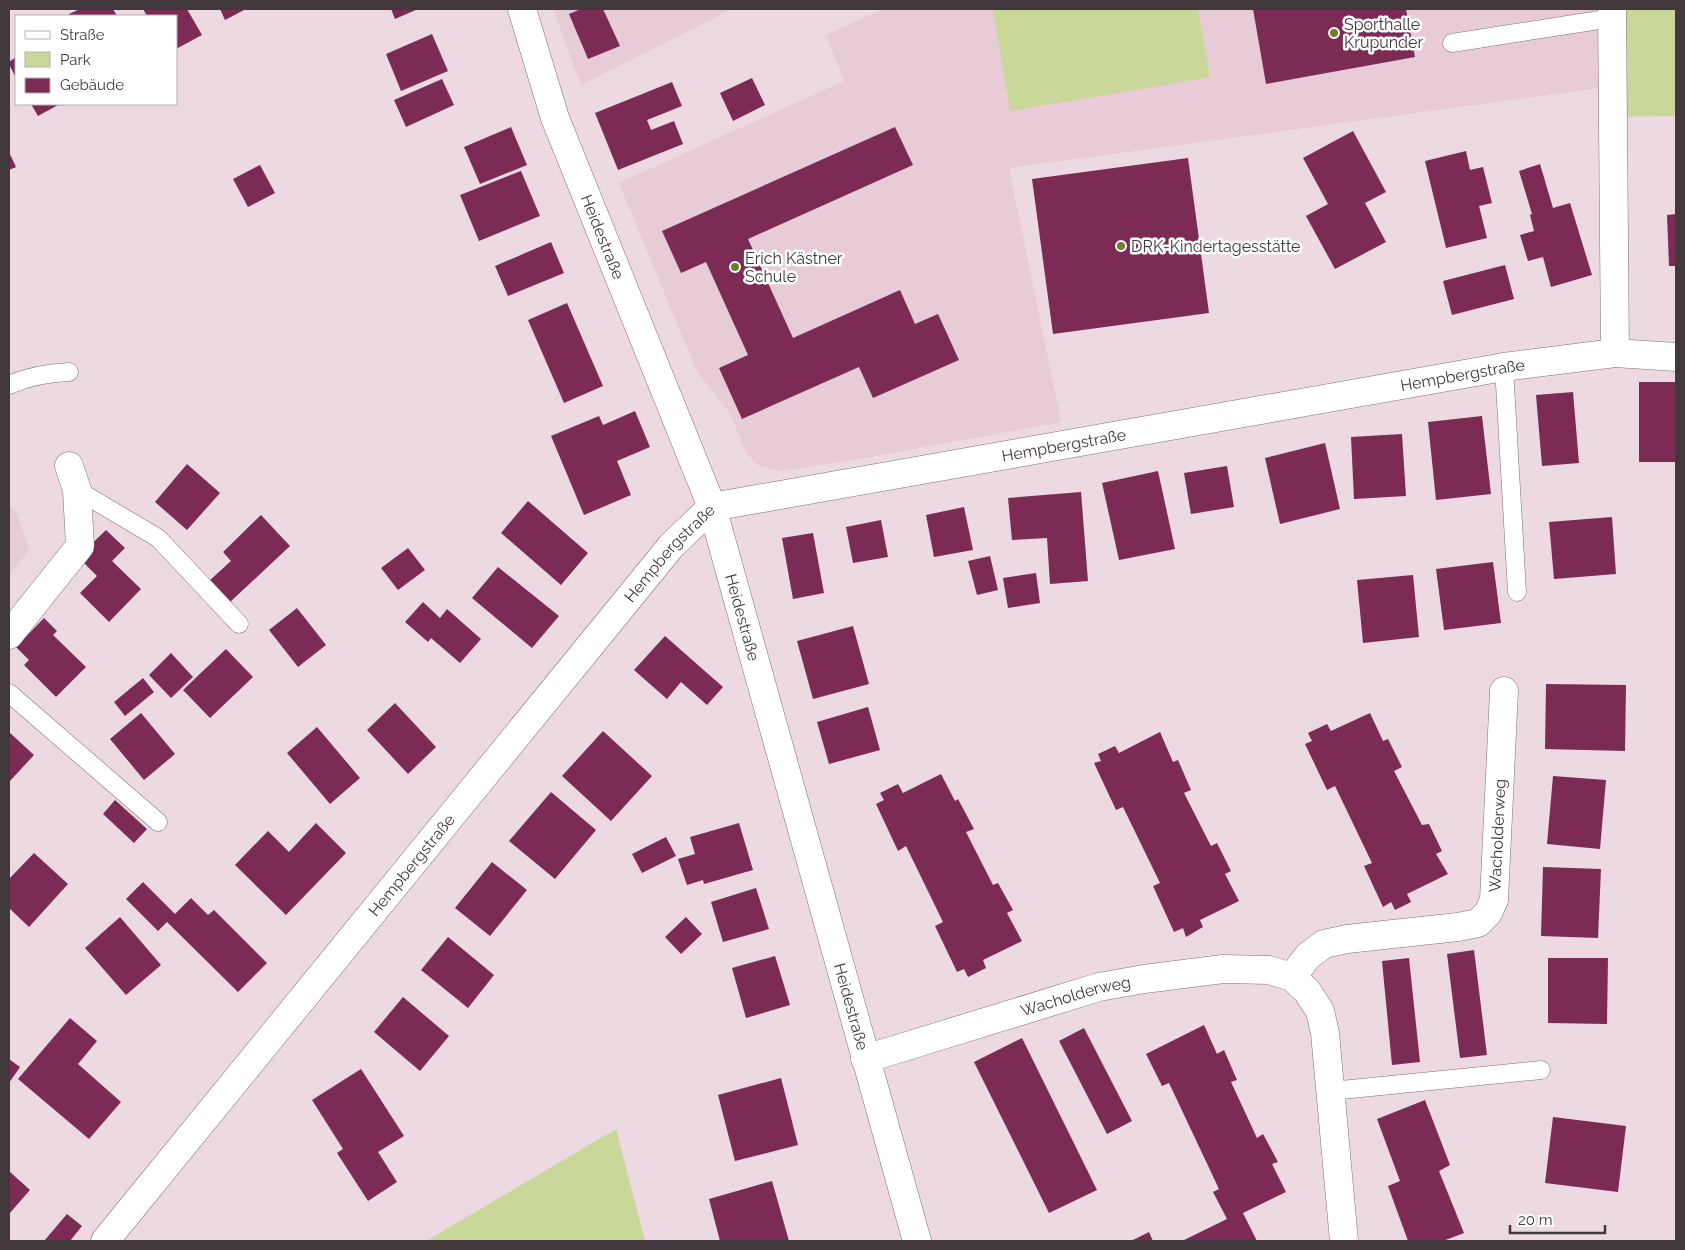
<svg xmlns="http://www.w3.org/2000/svg" width="1685" height="1250" font-family="Raleway,sans-serif">
	<rect width="100%" height="100%" fill="#edd9e1"/>
	<path fill="#e7cbd6" d="M553,9H732L581,85Z
		M884,9H1600V88L1009,168L1061,422L854,460L780,471L757,465L746,452L730,413L697,372L619,183L844,81L826,35Z
		M9,505L16,512L29,550L9,576Z"/>
	<path fill="#c9d899" d="M997,9H1198L1210,77L1010,111L993,10Z
		M1602,9H1676V116L1605,117Z
		M616,1129L645,1241H426Z"/>
	<path fill="#7c2b55" d="M80,9H113L117,16H70L69,14Z
		M143,9H187L202,35L176,49V16H147Z
		M220,9H246L225,20Z
		M391,9H418L395,19Z
		M581,9H603L620,46L588,59L569,14Z
		M1253,9H1406L1415,57L1266,84Z
		M432,34L448,71L401,91L386,54Z
		M16,57V78L9,64V62Z
		M752,78L765,105L733,121L720,93Z
		M442,79L454,105L406,127L394,100Z
		M672,82L682,106L647,120L651,130L674,121L683,144L618,170L595,113Z
		M31,104H60L38,116Z
		M511,127L527,165L480,184L464,147Z
		M895,127L913,165L748,239L793,338L900,290L915,324L938,314L959,360L873,398L859,367L742,419L719,368L748,355L706,262L681,273L662,231Z
		M1353,131L1386,192L1365,203L1386,242L1335,269L1306,216L1328,204L1303,158Z
		M1466,151L1470,170L1483,167L1492,203L1479,206L1487,238L1446,248L1425,161Z
		M9,152L16,167L9,170Z
		M1188,158L1209,313L1053,334L1032,179Z
		M1540,164L1553,208L1570,203L1592,275L1551,287L1543,257L1528,261L1520,235L1534,231L1530,215L1532,214L1519,171Z
		M260,165L275,193L248,207L233,179Z
		M521,171L540,216L479,241L460,195Z
		M1676,214V266H1669L1667,215Z
		M551,242L564,273L508,296L495,266Z
		M1505,265L1514,299L1452,315L1443,281Z
		M567,303L603,386L564,403L528,320Z
		M1639,382H1676V462H1639Z
		M1573,392L1579,463L1542,466L1536,395Z
		M635,411L650,447L617,461L631,495L584,515L551,436L599,416L603,425Z
		M1482,416L1491,494L1436,500L1428,422Z
		M1402,434L1406,496L1354,499L1351,437Z
		M1325,443L1340,509L1280,524L1265,458Z
		M187,464L220,493L187,530L155,502Z
		M1227,466L1234,507L1191,514L1184,473Z
		M1158,471L1175,549L1119,560L1102,483Z
		M1081,492L1088,581L1050,584L1047,538L1012,540L1008,498Z
		M528,501L588,553L561,585L501,533Z
		M964,507L973,550L934,557L926,515Z
		M261,515L290,546L229,603L208,582L231,561L223,552Z
		M1612,517L1616,574L1554,579L1549,522Z
		M881,520L888,557L853,563L846,527Z
		M106,530L125,548L112,561L141,589L109,622L80,593L97,576L78,557Z
		M813,533L824,593L793,599L782,538Z
		M408,548L425,570L398,590L381,568Z
		M990,556L998,590L977,595L968,561Z
		M1493,562L1501,623L1444,630L1436,569Z
		M498,567L559,616L532,648L472,598Z
		M1036,573L1040,603L1008,608L1003,578Z
		M1413,575L1419,637L1363,643L1357,580Z
		M423,602L440,618L447,609L481,639L460,663L431,638L428,642L405,622Z
		M297,608L326,645L298,667L269,630Z
		M44,618L57,631L53,635L86,667L56,697L24,665L29,660L16,647Z
		M853,626L869,684L813,699L797,641Z
		M665,636L723,687L707,705L681,682L667,699L634,670Z
		M226,649L253,677L210,718L183,690Z
		M171,653L193,677L171,698L149,675Z
		M143,678L154,692L125,716L114,702Z
		M1546,684L1626,685L1625,751L1545,749Z
		M395,703L436,747L408,774L367,730Z
		M868,707L880,750L829,764L817,722Z
		M141,713L175,754L144,780L110,739Z
		M1370,713L1383,741L1388,739L1402,767L1394,771L1422,825L1429,824L1442,851L1436,854L1448,874L1407,894L1411,902L1395,910L1391,902L1383,907L1364,866L1372,863L1335,786L1327,790L1305,744L1312,741L1308,733L1327,724L1331,731Z
		M317,727L360,778L330,804L287,753Z
		M603,731L652,776L611,821L562,776Z
		M9,732L34,755L9,782Z
		M1160,732L1173,762L1178,760L1191,790L1184,793L1211,846L1217,843L1231,871L1225,874L1239,901L1200,920L1203,927L1186,937L1183,928L1174,932L1153,886L1160,883L1123,807L1116,810L1094,763L1101,761L1098,754L1115,746L1119,753Z
		M941,774L955,801L958,799L974,829L966,832L993,885L998,883L1013,910L1007,913L1022,941L983,960L986,968L968,977L964,969L957,972L935,926L943,922L906,846L898,851L876,804L884,800L880,793L898,784L903,793Z
		M1553,776L1606,780L1600,849L1547,844Z
		M551,792L596,830L555,879L509,841Z
		M115,800L147,829L134,843L103,814Z
		M316,823L346,853L286,915L235,865L268,831L289,852Z
		M739,823L753,870L704,884L703,880L687,885L678,859L695,854L690,837Z
		M666,837L676,856L642,873L632,854Z
		M34,853L68,884L29,927L9,908V879Z
		M492,862L527,890L490,936L455,908Z
		M1543,867L1601,869L1598,938L1541,936Z
		M143,882L175,914L191,898L208,915L214,910L267,963L238,992L167,922L158,931L126,899Z
		M756,888L769,929L723,942L711,902Z
		M120,917L161,965L126,995L85,948Z
		M686,917L702,934L681,954L665,937Z
		M448,937L494,975L468,1008L421,970Z
		M1474,950L1487,1055L1460,1058L1447,954Z
		M775,956L790,1005L746,1018L732,968Z
		M1409,958L1420,1062L1392,1065L1382,961Z
		M1548,958H1608L1607,1024L1548,1023Z
		M403,997L449,1036L420,1071L374,1032Z
		M70,1018L97,1041L78,1064L121,1102L89,1139L18,1079Z
		M1204,1025L1217,1054L1224,1050L1237,1080L1231,1082L1257,1138L1263,1134L1278,1162L1272,1164L1286,1192L1243,1213L1257,1241H1182L1227,1219L1213,1192L1219,1189L1169,1083L1162,1086L1146,1054Z
		M1084,1028L1132,1121L1107,1134L1059,1041Z
		M1022,1038L1097,1190L1049,1213L974,1062Z
		M9,1059L20,1067L9,1083Z
		M361,1069L404,1136L378,1152L397,1182L368,1201L337,1153L343,1149L312,1100Z
		M781,1078L798,1145L735,1161L718,1095Z
		M1425,1100L1450,1165L1439,1171L1464,1233L1443,1241H1408L1388,1186L1400,1181L1377,1119Z
		M1553,1117L1626,1126L1618,1192L1545,1183Z
		M9,1171L30,1190L9,1214Z
		M772,1181L789,1241H720L709,1199Z
		M67,1214L82,1226L70,1241H44Z
		M1149,1232L1153,1241H1131Z"/>
	<g fill="none" stroke-linecap="round" stroke-linejoin="round">
		<g stroke="#816f76" stroke-width="19">
			<path id="lane" d="M1452,43L1612,18
				M1504,367L1517,592
				M9,385C29,376 47,373 69,372
				M77,490L158,538L239,624
				M9,693L158,822
				M1331,1091L1541,1070"/>
		</g>
		<g stroke="#816f76" stroke-width="29">
			<g id="street">
				<path id="s1" d="M522,9L555,118L712,507L917,1241"/>
				<path d="M1612,9L1615,353"/>
				<path d="M9,635L80,546L77,490L69,466"/>
				<path id="s2" d="M1292,977L1308,956L1324,944L1347,939L1458,927L1478,923L1488,913L1494,900L1504,691"/>
				<path id="s3" d="M865,1059L1099,987L1144,979L1223,969L1269,970L1292,977L1307,991L1320,1011L1325,1033L1344,1241"/>
				<path id="s4" d="M105,1241L672,545L712,507L1504,367L1615,353L1676,357"/>
			</g>
		</g>
		<use href="#lane" stroke="#fff" stroke-width="18"/>
		<use href="#street" stroke="#fff" stroke-width="28"/>
	</g>
	<g fill="#6f7e2c" stroke="#fff" stroke-width="2">
		<circle cx="1334" cy="33" r="5"/>
		<circle cx="1121" cy="246" r="5"/>
		<circle cx="735" cy="267" r="5"/>
	</g>
	<g text-anchor="middle" stroke-width="5" stroke-linejoin="round" paint-order="stroke">
		<g font-size="16" fill="#40383b" stroke="#fff" text-anchor="start">
			<text x="1344" y="30">Sporthalle<tspan x="1344" dy="18">Krupunder</tspan></text>
			<text x="1131" y="252">DRK-Kindertagesstätte</text>
			<text x="745" y="264">Erich Kästner<tspan x="745" dy="18">Schule</tspan></text>
		</g>
		<g font-size="16" fill="#40383b" stroke="#fff">
			<text dy="6" stroke="none"><textPath href="#s1" startOffset="242">Heidestraße</textPath></text>
			<text dy="6" stroke="none"><textPath href="#s4" startOffset="1715">Hempbergstraße</textPath></text>
			<text dy="6" stroke="none"><textPath href="#s4" startOffset="1310">Hempbergstraße</textPath></text>
			<text dy="6" stroke="none"><textPath href="#s4" startOffset="890">Hempbergstraße</textPath></text>
			<text dy="6" stroke="none"><textPath href="#s1" startOffset="648">Heidestraße</textPath></text>
			<text dy="6" stroke="none"><textPath href="#s2" startOffset="295">Wacholderweg</textPath></text>
			<text dy="6" stroke="none"><textPath href="#s4" startOffset="485">Hempbergstraße</textPath></text>
			<text dy="6" stroke="none"><textPath href="#s3" startOffset="220">Wacholderweg</textPath></text>
			<text dy="6" stroke="none"><textPath href="#s1" startOffset="1052">Heidestraße</textPath></text>
		</g>
	</g>
	<rect width="1685" height="1250" fill="none" stroke="#40383b" stroke-width="20"/>
	<rect x="15" y="15" width="162" height="90" fill="#ffffff" stroke="#b3afb1"/>
	<rect x="25" y="31" width="25" height="8" fill="#ffffff" stroke="#b3afb1"/>
	<text x="60" y="40" font-size="15" fill="#40383b">Straße</text>
	<rect x="25" y="52" width="25" height="15" fill="#c9d899" stroke="#b3afb1"/>
	<text x="60" y="65" font-size="15" fill="#40383b">Park</text>
	<rect x="25" y="78" width="25" height="15" fill="#7c2b55" stroke="#b3afb1"/>
	<text x="60" y="90" font-size="15" fill="#40383b">Gebäude</text>
	<path d="M1510 1225v8h95v-8" fill="none" stroke="#40383b" stroke-width="2.5"/>
	<text x="1518" y="1225" font-size="15" fill="#40383b" stroke="#ffffff" stroke-width="4" paint-order="stroke">20 m</text>
</svg>
